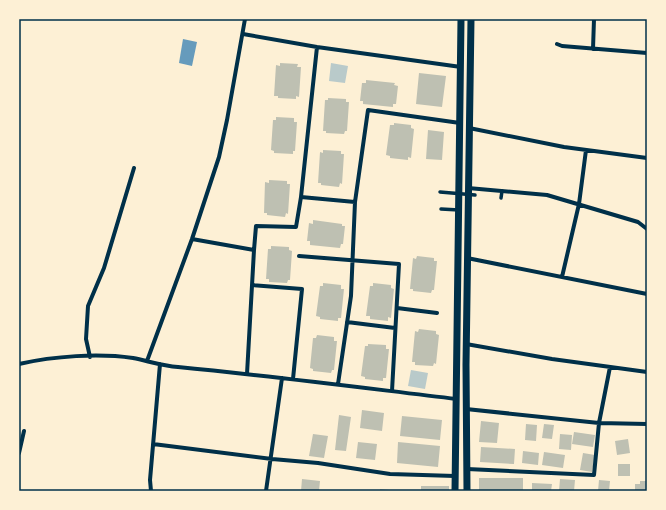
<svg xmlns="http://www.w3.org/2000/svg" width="666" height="510" font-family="Merriweather,serif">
	<rect width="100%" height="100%" fill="#fdf0d5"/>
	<path fill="#b9caca" d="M331,63L348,66L345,83L329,81Z
		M411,370L428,373L425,389L408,386Z"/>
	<path fill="#669bbc" d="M183,39L197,42L192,66L179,63Z"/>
	<path fill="#bec0b2" d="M280,63L298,64L297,67H301L299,97L296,96V99L278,98V96H274L276,65L280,66Z
		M419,73L446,76L442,107L416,104Z
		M366,80L395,83L394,85L398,86L396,104H393V107L363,104V101H360L362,83H366Z
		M328,98L346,99V102H349L347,131H345L344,134L326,133V131H323L325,100H328Z
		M276,117L294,118V122H297L295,151H293V154L274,153V151L271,150L273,120H276Z
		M394,123L411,125V128L414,129L411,158L408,157V160L390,158V156L386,155L390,125H394Z
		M428,130L444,132L442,160L426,159Z
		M323,150L341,151V154H344L342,184L340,183L339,187L321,185V183H318L320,152L323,153Z
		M269,180L287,181V184H290L288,214L286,213L285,217L267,215V213H264L265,182L269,183Z
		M313,220L342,224V226H345L343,244H341L340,248L310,245V241H307L309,223L313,224Z
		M271,246L289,247V250L292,251L290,280H288L287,283L269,282V279H266L268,249H271Z
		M417,256L434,258V261H437L434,290H432L431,293L413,291V289H410L413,258L416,259Z
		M323,283L341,285V289H344L341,318H338V321L320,319V317L316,316L320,286H323Z
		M373,283L391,285V288L394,289L391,318L388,317V321L370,319V316H366L370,286H373Z
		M419,329L436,331V334L439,335L436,364L434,363L433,366L415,365V362H412L415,331L418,332Z
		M317,335L334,337V341H337L334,370H332L331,373L313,371V369L310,368L313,338H316Z
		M368,344L386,345V349H389L386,378H383V381L365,379V377L361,376L365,346H368Z
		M362,410L384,413L382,431L360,428Z
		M339,415L351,417L346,451L335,450Z
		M402,416L442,420L440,440L400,436Z
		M481,421L499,423L497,443L479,442Z
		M526,424L537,425L536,441L525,440Z
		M544,424L554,425L552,439L542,438Z
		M574,432L595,435L593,447L572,444Z
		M313,434L328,436L324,458L309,456Z
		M560,434L572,435L571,450L559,449Z
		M628,439L630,453L617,455L615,441Z
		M358,442L377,444L375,460L356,458Z
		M398,442L440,446L438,467L397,463Z
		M481,447L515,449L514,464L480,462Z
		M523,451L539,453L538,465L522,463Z
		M544,452L565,455L563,468L542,465Z
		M583,453L595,455L592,472L580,470Z
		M618,464H630V476H618Z
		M479,478H523V491H479Z
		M302,479L320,481L319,491H301Z
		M560,479L575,480L574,491H559Z
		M599,480L610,481L609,491H598Z
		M640,481H647V491H635V484H640Z
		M532,483L552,484L551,491H532Z
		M421,486H449V491H421Z
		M380,489L390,490V491H380Z"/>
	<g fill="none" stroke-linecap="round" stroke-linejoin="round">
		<path stroke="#003049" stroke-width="3.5" d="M440,192L475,195
			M501,198L502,191
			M441,209L459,210"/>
		<path stroke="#003049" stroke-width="4" d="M243,34L317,47L461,67
			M557,44L562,46L647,53
			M317,47L301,197L355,202
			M593,49L594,19
			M469,128L564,147L647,158
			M468,188L547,195L638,222L647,229
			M192,239L254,250L247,374
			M254,250L256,226L296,227L301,197
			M299,256L399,264L392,391
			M467,258L647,294
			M562,277L579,204L586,150
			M252,285L302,289L293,379
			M397,308L437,313
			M347,322L395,328
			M466,344L552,359L647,372
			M90,357L86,339L88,306L104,268L134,168
			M147,361L192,239L219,157L227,120L245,19
			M19,364C54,356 98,353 133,358C148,361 163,366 178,367C271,376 364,388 457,399
			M338,384L351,296L355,202L368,110L460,123
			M466,409L599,423L647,424
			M153,444L272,459L318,463L390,474L455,476
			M19,453L24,431
			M467,469L594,475L599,423L610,367
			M151,491L150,480L160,364
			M266,491L282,378"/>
		<path stroke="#003049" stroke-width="7" d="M455,491L461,19
			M467,491L466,365L471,19"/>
	</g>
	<rect width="666" height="510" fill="none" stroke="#fdf0d5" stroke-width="40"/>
	<rect x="20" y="20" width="626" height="470" fill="none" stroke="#003049" stroke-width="1.5"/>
</svg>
